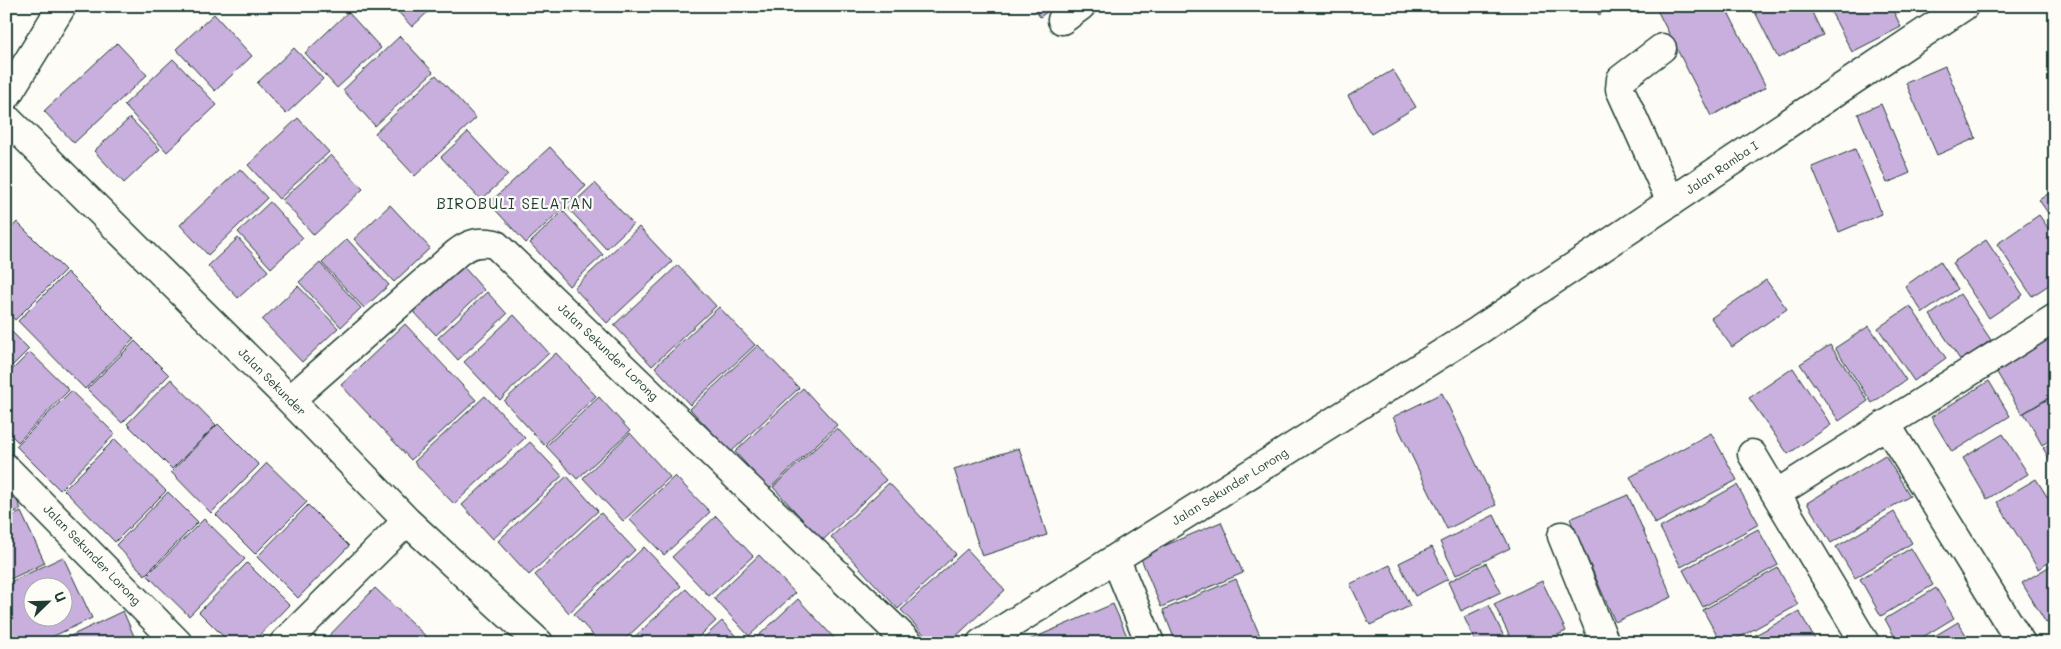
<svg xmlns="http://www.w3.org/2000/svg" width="2061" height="649" font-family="Mali,sans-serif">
	<rect width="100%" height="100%" fill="#fdfcf7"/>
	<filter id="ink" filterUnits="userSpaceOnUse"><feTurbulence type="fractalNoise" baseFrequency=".02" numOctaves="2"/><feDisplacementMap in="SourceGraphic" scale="10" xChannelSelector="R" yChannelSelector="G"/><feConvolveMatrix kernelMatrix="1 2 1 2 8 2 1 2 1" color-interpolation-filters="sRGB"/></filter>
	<g filter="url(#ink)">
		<path fill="#c9afdd" stroke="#1f3d34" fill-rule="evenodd" d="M393,6H434L412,27Z
			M1032,6H1055L1040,17Z
			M1594,6H1613L1599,15Z
			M1658,6H1725L1766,87L1711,116L1656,8Z
			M1752,6H1809L1823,35L1778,58Z
			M1828,6H1891L1901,27L1852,52Z
			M348,12L381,48L337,88L305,53Z
			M214,14L252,56L215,91L176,49Z
			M400,36L433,72L375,126L343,90Z
			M117,43L147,75L74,143L44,111Z
			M294,48L323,79L286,114L257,83Z
			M173,59L217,105L167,152L124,105Z
			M1945,66L1976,138L1937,155L1906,83Z
			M1393,70L1416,107L1371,134L1348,96Z
			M436,75L476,118L415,176L375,133Z
			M1881,104L1910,173L1887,183L1858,114Z
			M130,118L160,149L124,183L94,151Z
			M298,118L329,152L279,199L248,165Z
			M468,132L508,175L481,200L441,157Z
			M550,147L586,186L526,243L489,203Z
			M1855,149L1882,214L1839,232L1812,167Z
			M331,155L363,189L314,235L282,200Z
			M240,169L267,198L208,255L180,225Z
			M595,183L633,224L606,249L568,208Z
			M2055,189V223L2039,200Z
			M270,202L303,238L271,268L238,232Z
			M390,205L430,248L394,282L354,239Z
			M563,211L603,255L569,286L530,243Z
			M2039,215L2055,238V281L2032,296L1997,244Z
			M17,222L65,270L15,320L6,311V234Z
			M639,227L672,262L607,323L574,288Z
			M238,238L268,271L238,298L208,266Z
			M347,239L389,285L364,308L322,263Z
			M1986,240L2023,295L1989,318L1952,263Z
			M1940,261L1958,289L1923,313L1905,286Z
			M320,263L361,308L341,327L299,282Z
			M462,265L484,290L436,335L413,311Z
			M678,265L716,306L652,366L614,325Z
			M67,272L134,339L85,389L18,321Z
			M1766,280L1787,309L1732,347L1711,318Z
			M298,286L338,328L302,362L262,320Z
			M487,292L507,314L458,360L438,338Z
			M1960,294L1991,340L1961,361L1930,315Z
			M1910,306L1946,358L1914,381L1878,328Z
			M719,307L755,345L690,405L655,367Z
			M514,315L549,353L500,400L464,362Z
			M405,324L476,400L411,460L341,385Z
			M6,326L29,349L6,372Z
			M1869,326L1906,380L1872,403L1835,348Z
			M2055,335V394L2022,414L1996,371Z
			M135,341L169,375L122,423L87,389Z
			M758,345L799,388L731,452L690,409Z
			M1830,345L1868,401L1839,421L1800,364Z
			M30,352L69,390L18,442L6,430V376Z
			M556,353L596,396L544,445L504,401Z
			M1793,368L1831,425L1788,454L1749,398Z
			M171,379L216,425L172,469L127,424Z
			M1989,381L2010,416L1952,452L1931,417Z
			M803,388L837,425L769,489L735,452Z
			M71,391L115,434L60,490L16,446Z
			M1442,393L1496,505L1447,529L1393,417Z
			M2055,395V437L2042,445L2024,413Z
			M485,396L525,438L454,504L414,462Z
			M599,397L630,431L577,479L546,446Z
			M218,424L259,465L211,513L171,472Z
			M837,428L886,480L822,541L773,487Z
			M630,433L670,477L623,521L583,478Z
			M1711,433L1737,480L1655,524L1630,477Z
			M2003,434L2028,474L1987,499L1963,458Z
			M115,439L166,491L115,542L64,490Z
			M2055,441V468L2043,448Z
			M530,442L562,476L493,539L462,505Z
			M1019,448L1047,535L982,556L954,469Z
			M1885,455L1910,496L1831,543L1807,503Z
			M267,463L307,502L255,554L216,515Z
			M567,476L598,511L529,575L498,541Z
			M675,476L710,512L664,555L629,519Z
			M6,478L21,509L6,516Z
			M2036,479L2055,509V559L2038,569L1997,502Z
			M889,483L956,554L898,609L831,537Z
			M1737,485L1759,524L1681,567L1660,528Z
			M168,492L198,522L145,575L116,545Z
			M1628,495L1672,597L1615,622L1570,519Z
			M308,505L349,546L298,598L257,557Z
			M21,512L45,563L6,581V519Z
			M1894,512L1912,543L1855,578L1836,547Z
			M601,513L635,550L569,613L535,575Z
			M1494,515L1510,548L1456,575L1440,542Z
			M716,516L753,556L709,596L672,557Z
			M204,519L245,559L189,616L147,575Z
			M1221,522L1243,573L1161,607L1140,556Z
			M1758,529L1778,565L1703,607L1683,570Z
			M644,547L681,586L621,643H600L574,614Z
			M1432,547L1448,579L1415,596L1399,563Z
			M1911,548L1933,585L1881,616L1860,579Z
			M967,549L1005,590L949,643H932L901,610Z
			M759,555L795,593L749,636L714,598Z
			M63,557L92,618L39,643H6V584ZM32,586H62V616H32Z
			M247,563L289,605L252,643H230L199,612Z
			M1486,563L1501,592L1461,611L1448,582Z
			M2055,563V617L2046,623L2022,583Z
			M1390,565L1410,606L1370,625L1350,584Z
			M1778,568L1798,605L1729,643H1721L1703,610Z
			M1236,579L1260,636L1243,643H1176L1163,610Z
			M1542,581L1566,631L1541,643H1513L1494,604Z
			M375,588L433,643H334L328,637Z
			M1936,588L1954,618L1913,643H1898L1885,619Z
			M686,589L716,621L692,643H628Z
			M798,599L837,641L836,643H760L756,638Z
			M1113,604L1130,643H1022Z
			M1489,605L1507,643H1476L1464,617Z
			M123,611L137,643H56Z
			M1799,611L1817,643H1741Z
			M722,621L742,643H698Z
			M1958,622L1971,643H1923Z"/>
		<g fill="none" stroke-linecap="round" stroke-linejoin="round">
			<g stroke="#1f3d34" stroke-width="31">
				<path id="minor" d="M1062,20L1081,6
					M1662,48L1621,79L1620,89L1671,202
					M6,97L62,6
					M6,118L290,400L407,521L539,643
					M290,400L457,253C470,243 479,241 495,244L909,643
					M1886,424L2021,643
					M1752,454L1865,643
					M6,468L178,643
					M1776,494L2055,318
					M1562,536L1605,643
					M1116,560L1150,643
					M284,643L407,521
					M981,643L1479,330L1964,6"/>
			</g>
			<use href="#minor" stroke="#fdfcf7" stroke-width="28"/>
		</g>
	</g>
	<g text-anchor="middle" stroke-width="4.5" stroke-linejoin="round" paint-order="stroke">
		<g font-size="12" fill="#1f3d34" stroke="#fdfcf7">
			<text transform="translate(1722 168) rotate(-34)" y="4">Jalan Ramba I</text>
			<text transform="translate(608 352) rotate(44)" y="4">Jalan Sekunder Lorong</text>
			<text transform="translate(272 382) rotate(45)" y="4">Jalan Sekunder</text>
			<text transform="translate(1230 487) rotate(-32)" y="4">Jalan Sekunder Lorong</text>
			<text transform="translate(92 555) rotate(46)" y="4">Jalan Sekunder Lorong</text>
		</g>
		<g font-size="15" letter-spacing="1" fill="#1f3d34" stroke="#fdfcf7">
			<text x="515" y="209">BIROBULI SELATAN</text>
		</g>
	</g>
	<rect width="2061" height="649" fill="none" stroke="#fdfcf7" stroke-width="25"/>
	<rect x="12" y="12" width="2036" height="624" fill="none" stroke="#1f3d34" stroke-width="2" filter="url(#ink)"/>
	<g transform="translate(48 602) rotate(67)"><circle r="24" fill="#fdfcf7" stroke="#a4b0a9"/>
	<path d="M0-4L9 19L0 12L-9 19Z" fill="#1f3d34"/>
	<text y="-8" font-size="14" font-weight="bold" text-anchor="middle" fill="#1f3d34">U</text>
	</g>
</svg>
